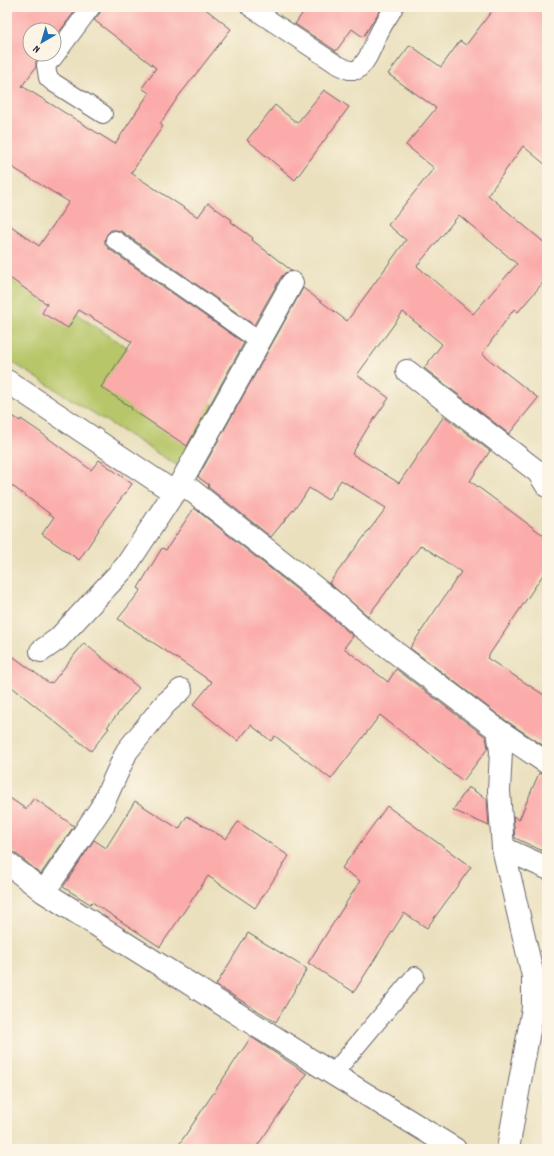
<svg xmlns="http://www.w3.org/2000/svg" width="554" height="1156" font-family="Dekko,sans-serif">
	<rect width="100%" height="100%" fill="#fcf5e5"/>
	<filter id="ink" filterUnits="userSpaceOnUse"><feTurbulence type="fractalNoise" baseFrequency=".025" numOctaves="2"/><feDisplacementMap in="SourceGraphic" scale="8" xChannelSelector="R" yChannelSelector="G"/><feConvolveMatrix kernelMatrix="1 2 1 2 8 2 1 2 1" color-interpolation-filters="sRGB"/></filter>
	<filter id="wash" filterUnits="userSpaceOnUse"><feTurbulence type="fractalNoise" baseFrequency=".012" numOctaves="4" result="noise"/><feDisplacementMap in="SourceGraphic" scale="16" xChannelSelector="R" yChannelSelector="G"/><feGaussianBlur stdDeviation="0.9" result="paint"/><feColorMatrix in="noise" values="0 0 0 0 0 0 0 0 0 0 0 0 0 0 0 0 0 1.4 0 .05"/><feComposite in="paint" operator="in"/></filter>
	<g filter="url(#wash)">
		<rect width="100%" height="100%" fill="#eae0be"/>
		<path fill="#b7c669" stroke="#6c7452" d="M7,268L217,407L181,468L7,359Z"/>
		<g id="blocks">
			<path fill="#fbacaa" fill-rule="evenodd" d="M7,7H78L54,39V30H30V54H42L36,61V67L22,86L115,144L149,93L142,88L156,68L94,20L100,13L101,7H203L231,29L178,97L160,124L163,126L131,173L198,217L208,203L232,220L231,222L253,238L252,240L292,271L285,273L281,277L254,325L121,231L116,230H111L107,234L105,239V244L109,249L244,343L187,446L131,409L132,408L101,387L132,342L79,310L68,328L42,313L47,304L7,276V223L39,246L69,202L7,164Z
				M307,7H382L363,37L352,29L336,51L295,24Z
				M495,7H547V166L523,146L488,195L547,245V278L518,312L514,309L482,354L538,398L509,434L424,368L442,344L403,312L357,375L389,398L367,429L352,454L399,483L444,416L490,451L470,481L547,538V569L487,658L547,697V748L505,720L410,648L461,572L421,545L368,616L329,583L386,508L341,480L328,500L309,488L303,498L271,537L208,487L209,485L198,477L303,288L347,321L406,240L388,225L434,168L406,145L436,108L388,74L410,45L441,67L460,41L466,45ZM459,215L517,264L473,314L417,266Z
				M324,90L349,107L295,180L247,140L275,105L297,123Z
				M7,412L20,421L21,419L40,432L91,470L99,460L132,484L98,529L99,530L79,560L42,534L54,517L7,482Z
				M194,508L329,615L353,636L344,648L388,682L396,669L486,737L488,748L463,781L380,715L331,779L275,736L271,741L251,725L238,741L193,705L212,682L118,619L141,590L138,588L162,548L166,550Z
				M84,643L139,688L107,727L109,728L91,751L7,683V652L49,683L50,682L52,683Z
				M539,773L547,775V853L515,838L513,816L519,820Z
				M468,787L487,799L489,826L453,810Z
				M7,796L26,809L34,798L74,826L41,874L15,853L7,851Z
				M135,801L179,829L187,816L226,839L238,822L289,856L255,908L208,876L160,947L92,902L90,904L63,887L94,840L106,848Z
				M387,806L471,867L427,928L404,913L354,992L308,963L360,881L342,868Z
				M248,933L307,969L276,1022L216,985Z
				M251,1037L307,1074L255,1149H176Z"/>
		</g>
	</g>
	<g filter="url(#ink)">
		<use href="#blocks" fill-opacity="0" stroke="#686469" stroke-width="1"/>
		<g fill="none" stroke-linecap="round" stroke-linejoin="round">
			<g stroke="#686469" stroke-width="20">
				<path id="lane" d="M91,7L53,58L46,65L48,78L54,83L103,114
					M250,7L336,64L349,70H357C370,60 373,43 381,29C385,21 390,15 394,7
					M115,240L259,341
					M333,1074L415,976"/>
			</g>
			<g stroke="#686469" stroke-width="24">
				<path id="street" d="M407,371L538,472L547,486
					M7,381L175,493
					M181,482L337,605L363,628L498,730L547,763
					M41,651L58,639L126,566L181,482L292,283
					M498,730L501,751L499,791L503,848L533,976V1008L508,1149
					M503,848L547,868
					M7,863L44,892L333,1074L455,1149
					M44,892L101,808L127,751L165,704L181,690"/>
			</g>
			<use href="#lane" stroke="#fff" stroke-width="18"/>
			<use href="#street" stroke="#fff" stroke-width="22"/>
		</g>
	</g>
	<rect width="554" height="1156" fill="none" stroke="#fcf5e5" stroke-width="24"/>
	<g transform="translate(42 42) rotate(218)"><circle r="19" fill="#fcf5e5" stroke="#a5a1a1"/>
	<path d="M0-3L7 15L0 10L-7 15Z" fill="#1f6fb2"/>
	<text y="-6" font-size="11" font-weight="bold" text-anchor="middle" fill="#22223b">N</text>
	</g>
</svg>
